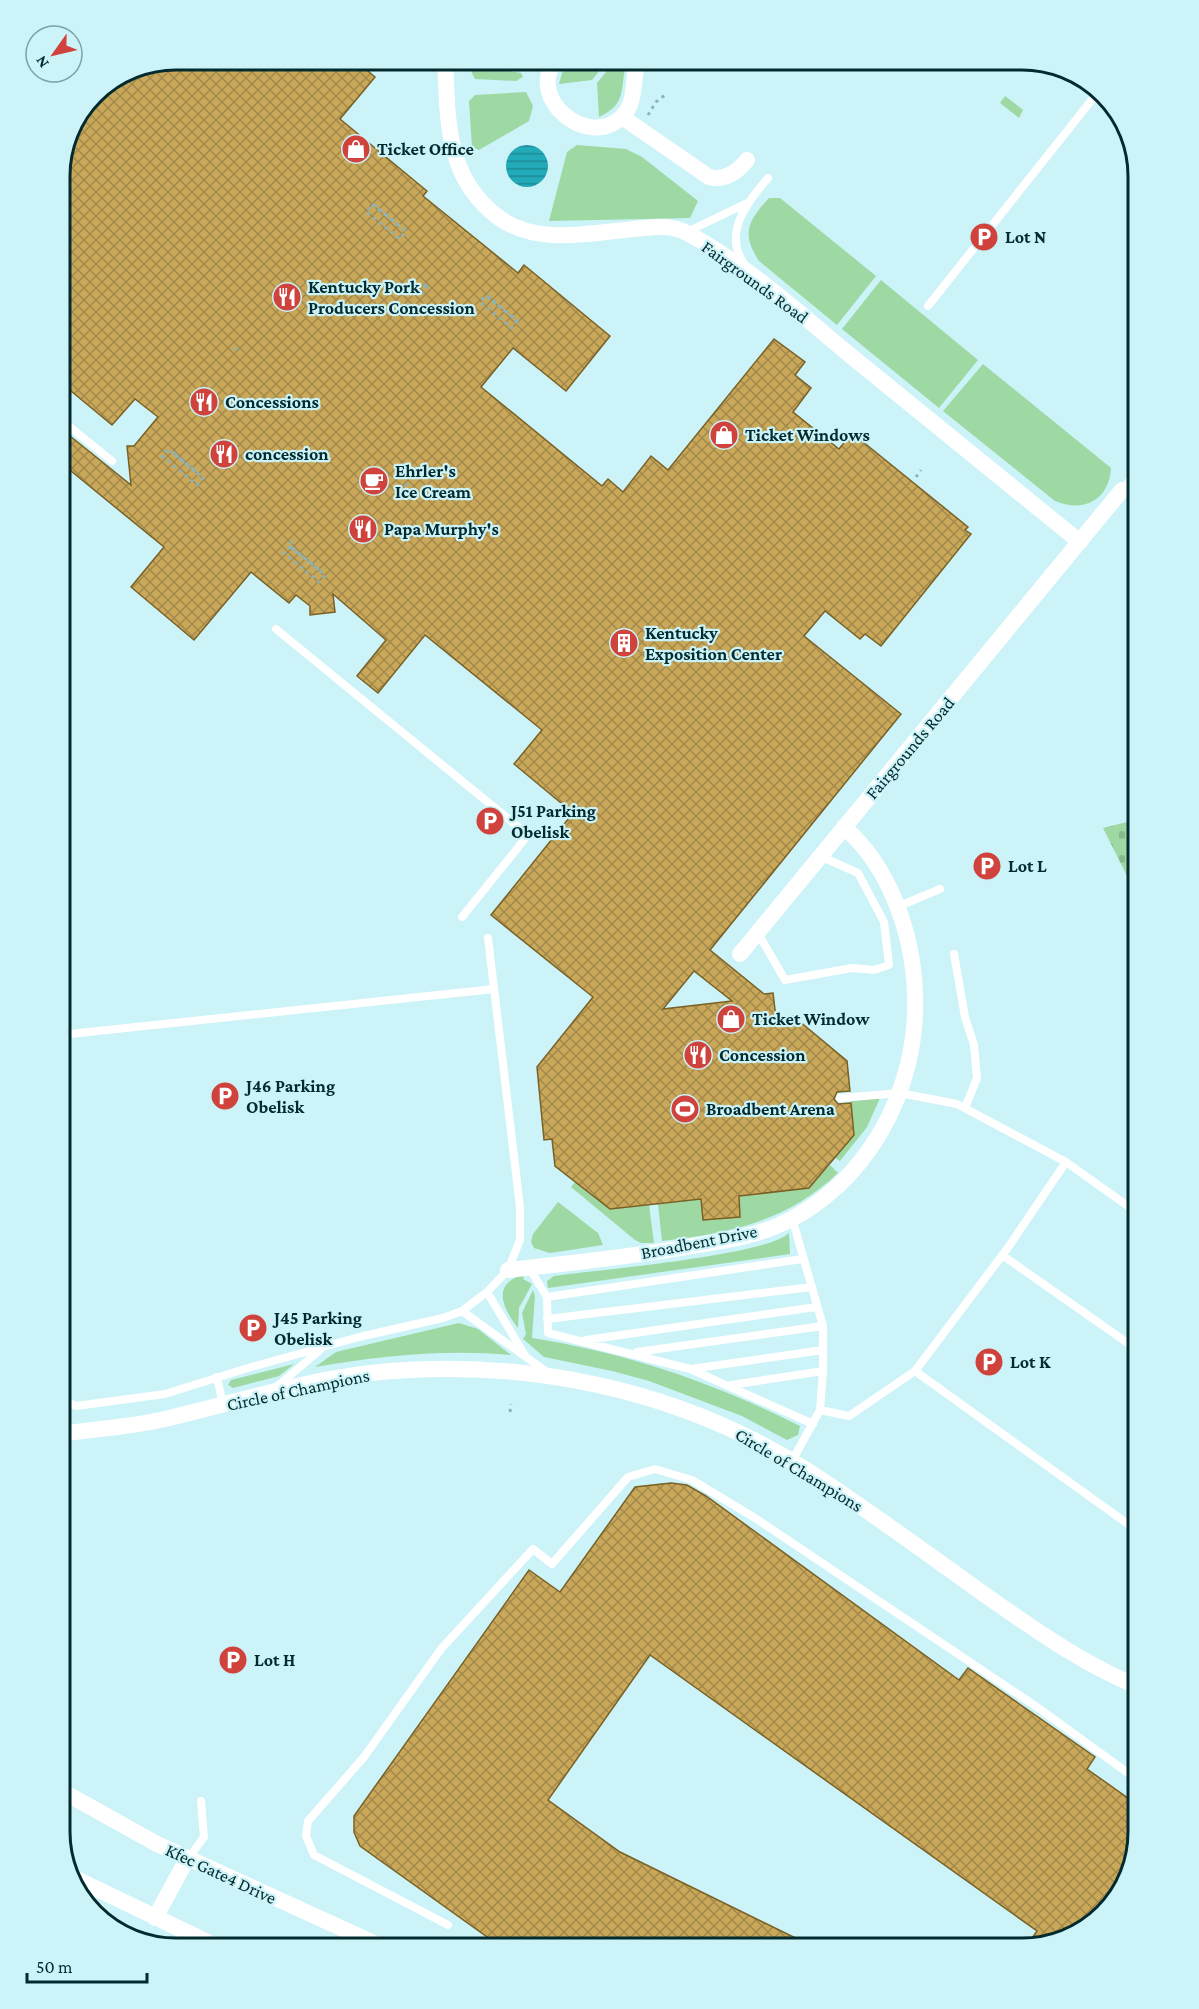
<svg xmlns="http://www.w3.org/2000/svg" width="1199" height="2009" font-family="'Crimson Pro',serif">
	<defs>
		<pattern id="cemetery-stones" width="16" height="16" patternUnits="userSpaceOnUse" patternTransform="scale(1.5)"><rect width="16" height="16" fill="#9ed8a3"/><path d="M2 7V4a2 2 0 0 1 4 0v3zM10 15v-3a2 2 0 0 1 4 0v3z" fill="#86ba8d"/></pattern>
		<pattern id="water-rules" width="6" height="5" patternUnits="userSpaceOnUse" patternTransform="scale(1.5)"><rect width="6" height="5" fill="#22aab9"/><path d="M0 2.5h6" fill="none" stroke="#1b8b97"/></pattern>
		<pattern id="building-cross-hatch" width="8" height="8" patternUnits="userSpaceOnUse" patternTransform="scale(1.5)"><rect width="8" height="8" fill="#caa85a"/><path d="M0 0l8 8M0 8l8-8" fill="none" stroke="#a2894b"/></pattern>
	</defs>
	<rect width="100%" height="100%" fill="#cbf3f8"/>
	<path fill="#9ed8a3" d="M571,60H608L592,80L559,84L562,73Z
		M616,60H628C618,85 630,103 599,117L597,83Z
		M480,66L521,73L523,77L516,81L475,79L471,71Z
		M526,92L533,106L529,121L479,150L472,147L469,101L475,95Z
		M1005,96L1023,110L1019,118L1000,103Z
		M577,145L626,149L642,157L698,201L690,218L549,221L567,152Z
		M769,198H780L876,276L837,325L759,261C741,233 748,221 769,198Z
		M881,280L978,360L939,408L842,329Z
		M983,364L1111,468C1109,500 1084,513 1055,501L943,411Z
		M880,1098L867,1127L840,1161L835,1158L854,1135L851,1101Z
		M830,1165L838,1173C786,1222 730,1233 662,1241L658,1204L701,1199L703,1220L740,1217L739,1196L809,1188Z
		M576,1181L610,1209L649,1205L654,1243H641L635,1240L571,1187Z
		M558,1202L598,1233L603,1245L550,1253L534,1248L531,1242L533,1234Z
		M789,1233L790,1254L548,1288L547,1281L554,1276C595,1270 766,1256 789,1233Z
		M519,1276H524L523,1279L532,1284L519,1308L518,1328C505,1311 491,1287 519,1276Z
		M533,1290L535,1296L532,1338C627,1353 715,1383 800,1426L798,1435L787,1440L742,1416L649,1381L612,1371L544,1357L523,1339L526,1334L522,1313Z
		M459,1323L478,1329L511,1355C445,1349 380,1356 315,1367L336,1352Z
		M294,1364L279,1376L233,1388L228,1385L231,1380Z"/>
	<path fill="url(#cemetery-stones)" d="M1139,819V887L1133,888L1103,828Z"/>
	<path fill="url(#water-rules)" d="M506 166a21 21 0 1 1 42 0a21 21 0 1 1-42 0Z"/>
	<path fill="url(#building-cross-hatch)" stroke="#796125" stroke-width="1.5" fill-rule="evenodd" d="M176,60H355L375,77L340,119L427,191L423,196L518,273L524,265L610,336L566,391L513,348L481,387L602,486L608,479L623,492L651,456L668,470L774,339L805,362L795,375L811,388L793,412L839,449L852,433L968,527L965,530L971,534L881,646L865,634L860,639L825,611L804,636L901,714L710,950L764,994L773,993L776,1018L793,1016L847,1061L850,1091L837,1092L834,1099L838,1104L851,1103L854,1135L809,1188L739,1196L740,1217L703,1220L701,1199L610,1209L555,1166L552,1139L544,1140L537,1067L593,997L491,915L573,813L514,764L542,730L425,635L378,693L357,676L386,640L333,594L335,612L310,615V606L296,595L289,603L251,572L194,640L131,587L164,547L60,462V428L131,485L127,446H134L158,417L135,399L112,425L71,391L60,405V169L69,131L94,94L132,69ZM694,971L732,1001L663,1009Z
		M671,1483L687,1485L706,1496L959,1680L968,1668L1095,1757L1087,1769L1139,1806V1833L1120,1897L1074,1937L1025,1948L1037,1931L650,1655L548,1800L620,1852L818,1949H504L360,1846L354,1832V1816L529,1570L560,1592L635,1487Z"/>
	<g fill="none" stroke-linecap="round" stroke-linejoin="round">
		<path stroke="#8cb4b8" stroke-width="3" stroke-dasharray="3 4.5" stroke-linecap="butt" d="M648,115L656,102L665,95
			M374,205L402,228L406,231L400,239L366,212L372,204L402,228
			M419,292L426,284
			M421,294L428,286
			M488,297L514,318L517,321L512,328L480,302L486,295L489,298L521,324
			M235,348L237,350
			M174,453L203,478L197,485L162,456L168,449L200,475
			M916,477L921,470
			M405,484L408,486
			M292,541L289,545L293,549L325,575L319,582L284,553L290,546L319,570
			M727,1021L728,1024
			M510,1412L511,1404"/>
		<path stroke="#fff" stroke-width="8" d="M687,232L745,204
			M745,265C722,234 747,202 768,178
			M928,306L1098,92
			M60,419L112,461
			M1122,490L1139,469
			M276,629L528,835L462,917
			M897,907L940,889
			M758,933L785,980L852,968L874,970L889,965L884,922L858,873L820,856
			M954,954L965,1017L974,1045L977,1078L965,1108
			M60,1035L494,989
			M1066,1162L1139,1214
			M1002,1255L1139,1351
			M529,1268L547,1297L548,1333L690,1369L813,1424
			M487,1292L526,1357L547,1372
			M547,1297L802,1259
			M462,1311L523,1355
			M547,1319L812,1287
			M586,1340L816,1307
			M637,1352L823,1326
			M691,1369L823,1350
			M915,1371L1139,1532
			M217,1377L223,1405
			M731,1385L823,1371V1326L792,1218
			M275,1388L320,1350
			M60,1399L76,1406L165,1394L248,1368L359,1337L443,1318L462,1311L487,1292L508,1270L520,1240V1207L488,938
			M820,1410L849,1416L915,1371L1007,1249L1066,1162L957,1104L900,1093L840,1098
			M792,1461L820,1410L823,1371
			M188,1859L204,1837L201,1801
			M448,1925L314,1855L306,1836L308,1821L364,1757L441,1649L533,1549L552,1564L628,1477L655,1469L692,1480L755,1518L1037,1707L1139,1781"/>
		<path stroke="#fff" stroke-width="16" d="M445,60C448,120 445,177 498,217C537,246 589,233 634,229C652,227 671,224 687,233C747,265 799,313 851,356C927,418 1003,480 1080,542
			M556,60C525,98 588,150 622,117C637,102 632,79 638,60
			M622,117L709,177C724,181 738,172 747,160
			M740,954L1122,490
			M508,1270C570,1263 632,1257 693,1246C721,1241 751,1237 777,1226C867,1187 919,1089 915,994C913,934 890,867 844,827
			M60,1434C95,1429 131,1427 165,1419C231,1404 305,1380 371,1373C522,1357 676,1388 805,1469C864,1507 921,1549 978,1590C1030,1626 1080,1663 1139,1687
			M60,1790L157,1844L387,1949
			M70,1876L222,1949
			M155,1918L187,1859"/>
	</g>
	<defs>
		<g id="shop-disc" transform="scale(1.5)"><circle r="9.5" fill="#d0423c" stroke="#cbf3f8"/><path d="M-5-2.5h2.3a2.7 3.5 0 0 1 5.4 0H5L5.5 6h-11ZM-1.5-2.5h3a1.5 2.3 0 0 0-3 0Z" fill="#fff"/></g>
		<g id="parking-disc" transform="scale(1.5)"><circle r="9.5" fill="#d0423c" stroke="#cbf3f8"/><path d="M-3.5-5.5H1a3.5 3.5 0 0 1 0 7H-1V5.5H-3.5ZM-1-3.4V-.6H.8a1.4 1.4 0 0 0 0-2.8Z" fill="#fff"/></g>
		<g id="restaurant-disc" transform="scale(1.5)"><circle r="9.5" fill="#d0423c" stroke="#cbf3f8"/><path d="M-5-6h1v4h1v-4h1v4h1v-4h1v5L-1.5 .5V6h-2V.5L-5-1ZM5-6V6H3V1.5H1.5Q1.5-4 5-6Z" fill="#fff"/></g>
		<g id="cafe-disc" transform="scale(1.5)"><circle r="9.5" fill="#d0423c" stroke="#cbf3f8"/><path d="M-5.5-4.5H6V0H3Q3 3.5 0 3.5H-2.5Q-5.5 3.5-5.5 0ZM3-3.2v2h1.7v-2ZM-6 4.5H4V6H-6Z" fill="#fff"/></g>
		<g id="building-disc" transform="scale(1.5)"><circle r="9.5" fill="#d0423c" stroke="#cbf3f8"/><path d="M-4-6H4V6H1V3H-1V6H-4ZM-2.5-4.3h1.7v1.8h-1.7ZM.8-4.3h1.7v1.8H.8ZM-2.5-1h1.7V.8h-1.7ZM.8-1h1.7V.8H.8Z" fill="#fff"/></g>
		<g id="stadium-disc" transform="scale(1.5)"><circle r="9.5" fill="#d0423c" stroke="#cbf3f8"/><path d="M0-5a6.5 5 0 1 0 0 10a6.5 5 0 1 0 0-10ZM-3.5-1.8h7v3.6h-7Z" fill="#fff"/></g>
	</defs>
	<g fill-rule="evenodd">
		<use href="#shop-disc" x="356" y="149"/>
		<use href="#parking-disc" x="984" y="237"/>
		<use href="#restaurant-disc" x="287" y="297"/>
		<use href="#restaurant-disc" x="204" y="402"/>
		<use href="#shop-disc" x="724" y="435"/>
		<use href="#restaurant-disc" x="224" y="454"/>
		<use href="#cafe-disc" x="374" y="481"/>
		<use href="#restaurant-disc" x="363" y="529"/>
		<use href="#building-disc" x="624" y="643"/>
		<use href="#parking-disc" x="490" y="821"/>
		<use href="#parking-disc" x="987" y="866"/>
		<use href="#shop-disc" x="731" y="1019"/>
		<use href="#restaurant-disc" x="698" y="1055"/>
		<use href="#parking-disc" x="225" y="1096"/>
		<use href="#stadium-disc" x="685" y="1109"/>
		<use href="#parking-disc" x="253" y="1328"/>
		<use href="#parking-disc" x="989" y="1362"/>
		<use href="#parking-disc" x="233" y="1660"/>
	</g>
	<g text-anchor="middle" stroke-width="4.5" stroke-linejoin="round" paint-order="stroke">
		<g font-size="18" font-weight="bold" fill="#032a2e" stroke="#cbf3f8" text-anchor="start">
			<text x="377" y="155">Ticket Office</text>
			<text x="1005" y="243">Lot N</text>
			<text x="308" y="293">Kentucky Pork<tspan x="308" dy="21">Producers Concession</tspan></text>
			<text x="225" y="408">Concessions</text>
			<text x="745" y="441">Ticket Windows</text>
			<text x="245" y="460">concession</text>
			<text x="395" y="477">Ehrler's<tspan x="395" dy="21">Ice Cream</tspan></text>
			<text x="384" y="535">Papa Murphy's</text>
			<text x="645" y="639">Kentucky<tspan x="645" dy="21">Exposition Center</tspan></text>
			<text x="511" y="817">J51 Parking<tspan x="511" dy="21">Obelisk</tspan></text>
			<text x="1008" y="872">Lot L</text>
			<text x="752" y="1025">Ticket Window</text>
			<text x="719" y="1061">Concession</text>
			<text x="246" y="1092">J46 Parking<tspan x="246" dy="21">Obelisk</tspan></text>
			<text x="706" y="1115">Broadbent Arena</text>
			<text x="274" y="1324">J45 Parking<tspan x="274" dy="21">Obelisk</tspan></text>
			<text x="1010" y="1368">Lot K</text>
			<text x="254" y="1666">Lot H</text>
		</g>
		<g font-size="18" fill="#032a2e" stroke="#cbf3f8">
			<text transform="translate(755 282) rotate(36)" y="6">Fairgrounds Road</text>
			<text transform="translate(910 748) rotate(-50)" y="6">Fairgrounds Road</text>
			<text transform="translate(699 1242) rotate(-11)" y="6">Broadbent Drive</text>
			<text transform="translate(298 1390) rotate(-12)" y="6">Circle of Champions</text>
			<text transform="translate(799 1470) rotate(31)" y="6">Circle of Champions</text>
			<text transform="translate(221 1874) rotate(25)" y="6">Kfec Gate4 Drive</text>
		</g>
	</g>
	<path d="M0 0H1199V2009H0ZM176 70H1022A106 106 0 0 1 1128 176V1832A106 106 0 0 1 1022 1938H176A106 106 0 0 1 70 1832V176A106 106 0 0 1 176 70Z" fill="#cbf3f8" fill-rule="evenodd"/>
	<path fill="none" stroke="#032a2e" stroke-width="3" d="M176 70H1022A106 106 0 0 1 1128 176V1832A106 106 0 0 1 1022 1938H176A106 106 0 0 1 70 1832V176A106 106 0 0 1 176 70Z"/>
	<g transform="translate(54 54) rotate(236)"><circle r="28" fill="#cbf3f8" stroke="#7ba3a7" stroke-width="1.5"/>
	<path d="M0-4.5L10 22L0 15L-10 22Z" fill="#d0423c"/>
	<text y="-9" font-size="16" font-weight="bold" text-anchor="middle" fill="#032a2e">N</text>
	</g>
	<path d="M27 1973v9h120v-9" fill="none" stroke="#032a2e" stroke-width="3"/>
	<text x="36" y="1973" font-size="18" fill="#032a2e" stroke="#cbf3f8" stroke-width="4.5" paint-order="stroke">50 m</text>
</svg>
